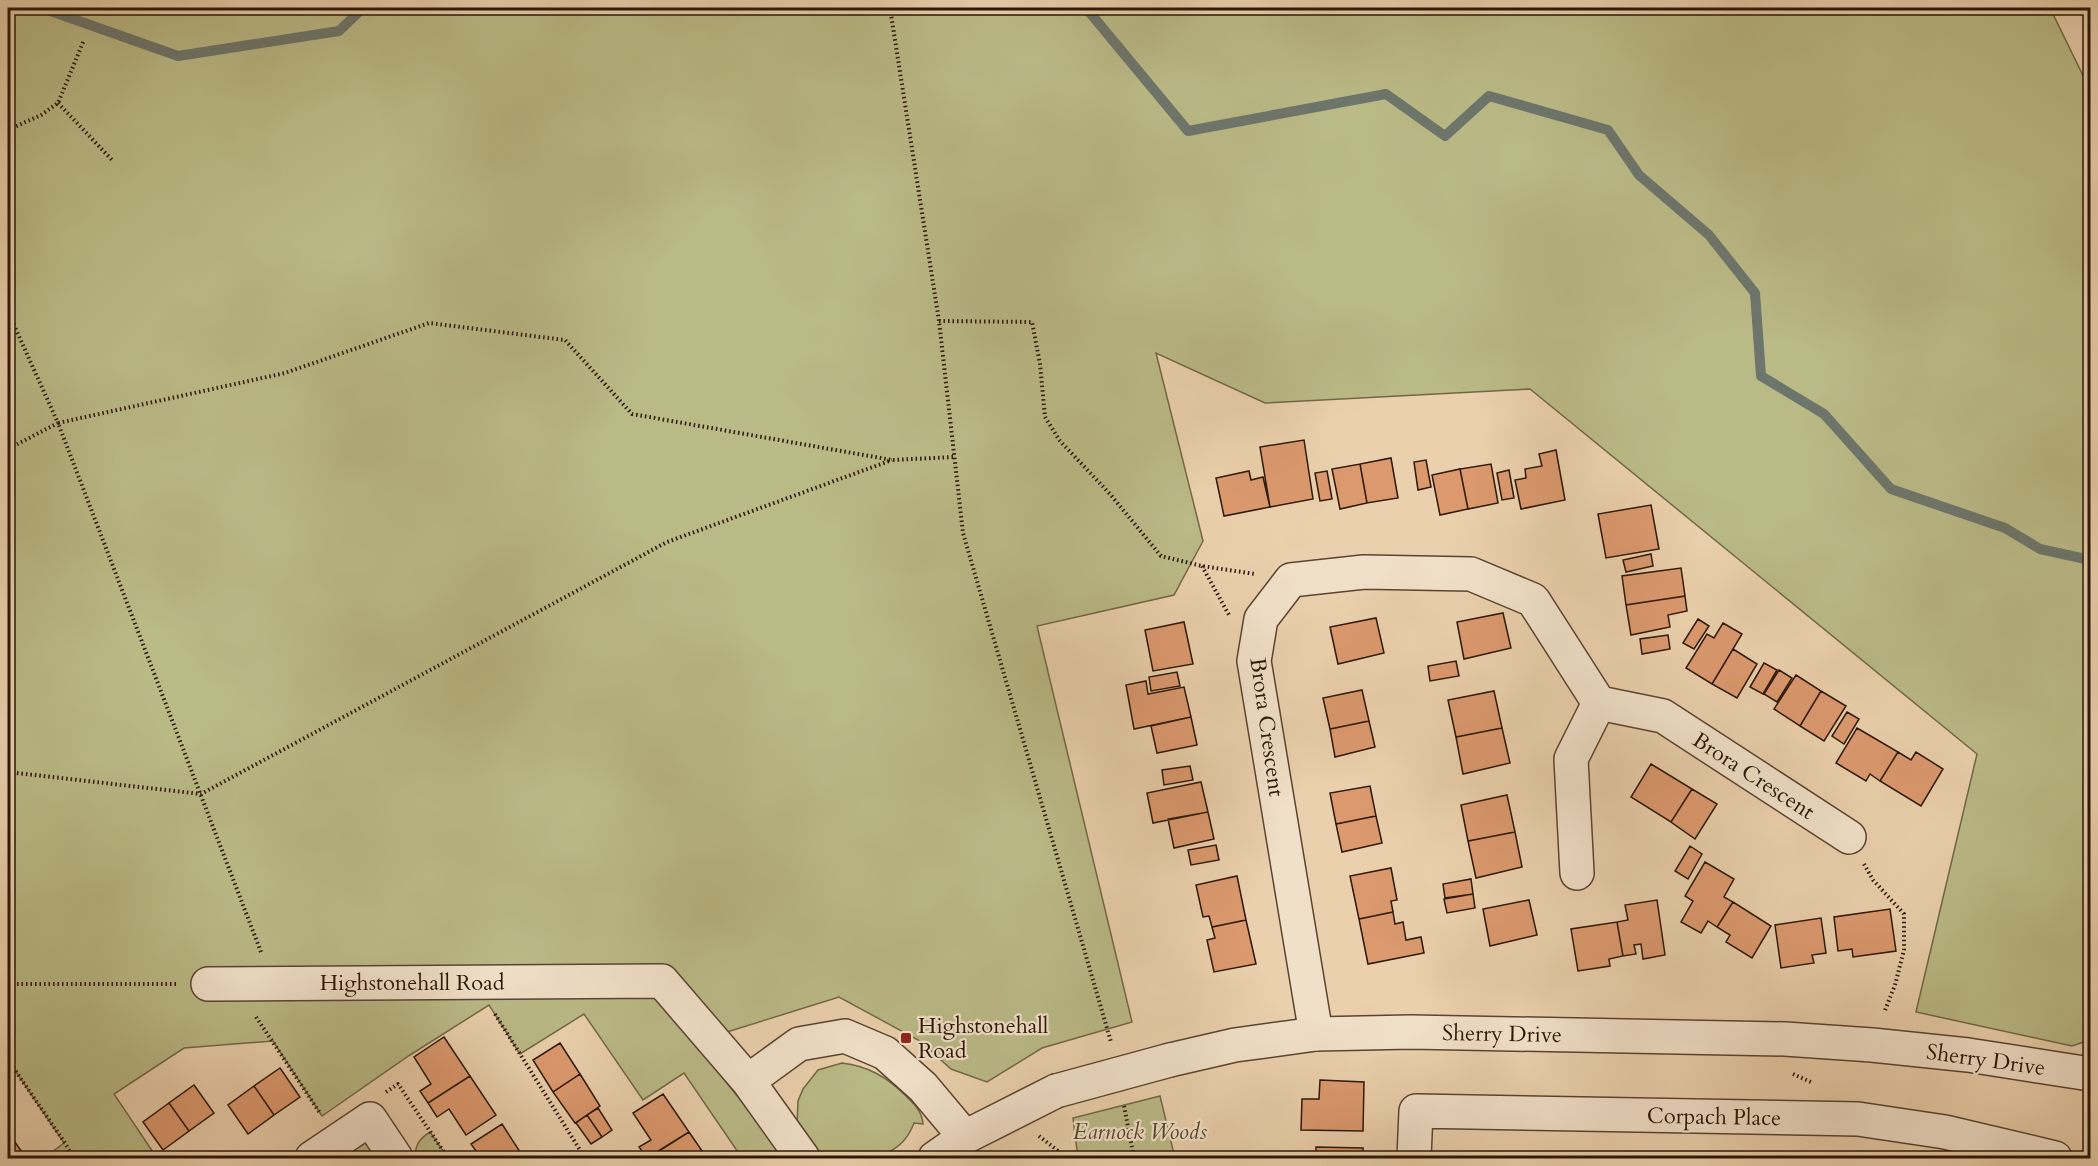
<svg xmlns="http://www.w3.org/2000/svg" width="2098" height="1166" font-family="Cardo,serif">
	<rect width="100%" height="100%" fill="#ead0ac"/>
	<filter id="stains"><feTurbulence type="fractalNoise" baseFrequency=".00333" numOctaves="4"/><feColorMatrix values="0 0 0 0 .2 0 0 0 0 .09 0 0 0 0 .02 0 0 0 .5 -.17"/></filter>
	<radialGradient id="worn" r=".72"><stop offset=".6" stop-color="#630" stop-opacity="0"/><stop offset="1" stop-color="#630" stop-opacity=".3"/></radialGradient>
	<path fill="#baba87" stroke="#726847" stroke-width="1.5" d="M8,8H2050L2090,90V1040L2072,1046L1916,1012L1977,754L1530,389L1265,403L1156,353L1203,541L1174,595L1037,626L1132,1022L1042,1048L987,1082L951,1069L920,1041L839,997L711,1037L698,1047L787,1158H742L684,1073L643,1100L584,1014L520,1054L489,1005L410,1055L322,1116L273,1041L184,1048L114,1094L157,1158H44L64,1143L8,1060Z
		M842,1063C868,1066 887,1077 906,1096C914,1104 922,1111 923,1124L914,1123C902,1155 877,1158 847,1158C838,1158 827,1160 818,1157L797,1124L798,1101L803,1089L818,1070Z
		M1160,1096L1175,1158H1078L1073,1118Z
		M430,1132L448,1158H415C415,1145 419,1139 430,1132Z
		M368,1139L381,1158H350L346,1152Z"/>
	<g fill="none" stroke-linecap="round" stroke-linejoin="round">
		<path stroke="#6d766c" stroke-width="10" d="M42,8L178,56L339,31L363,8
			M1086,8L1188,131L1386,94L1445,136L1489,96L1608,130L1639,175L1709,235L1755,293L1761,376L1824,414L1891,489L2005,528L2040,549L2090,560"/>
	</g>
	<path fill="#dc996e" stroke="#2b1607" stroke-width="1.5" d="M1304,440L1313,499L1270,507L1260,447Z
		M1556,450L1565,500L1521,509L1515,480L1526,478L1525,469L1542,466L1539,454Z
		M1391,458L1398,498L1367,503L1360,464Z
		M1426,460L1431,487L1418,490L1414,462Z
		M1360,464L1367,503L1340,509L1332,469Z
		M1491,464L1498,503L1468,509L1460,469Z
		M1460,469L1468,509L1440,515L1432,475Z
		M1509,470L1514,498L1502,500L1497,473Z
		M1249,471L1251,480L1263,477L1270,507L1224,516L1216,478Z
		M1327,471L1332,499L1320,501L1315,473Z
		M1651,505L1659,549L1606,558L1598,514Z
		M1651,554L1653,566L1626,572L1623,560Z
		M1681,568L1685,596L1626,605L1622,576Z
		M1685,596L1687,611L1668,615L1670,627L1631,635L1626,605Z
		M1503,613L1511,648L1464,659L1457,622Z
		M1376,618L1384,653L1338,664L1330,627Z
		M1698,619L1709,626L1694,649L1683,643Z
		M1184,622L1193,664L1153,671L1145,630Z
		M1723,623L1742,634L1712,684L1686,668L1707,634L1714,638Z
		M1668,635L1670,649L1642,654L1640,639Z
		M1733,649L1757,664L1737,698L1712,684Z
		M1456,661L1459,676L1430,681L1428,666Z
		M1764,663L1777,670L1763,694L1750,687Z
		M1779,670L1792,678L1777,702L1764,694Z
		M1177,672L1180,686L1151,691L1149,677Z
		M1796,675L1821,691L1800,726L1774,709Z
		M1146,681L1148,694L1184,687L1191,717L1134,729L1126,685Z
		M1362,690L1369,721L1330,729L1323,698Z
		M1494,691L1502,728L1456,737L1448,700Z
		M1821,691L1846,706L1824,741L1800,726Z
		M1847,712L1859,719L1844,744L1832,736Z
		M1191,717L1197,745L1157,753L1151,726Z
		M1369,721L1375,747L1335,757L1330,729Z
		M1502,728L1510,763L1463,774L1456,737Z
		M1857,728L1898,752L1880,781L1870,774L1866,781L1836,763Z
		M1898,752L1911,760L1916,752L1943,769L1921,806L1880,781Z
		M1651,764L1692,789L1671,822L1631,797Z
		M1190,766L1193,780L1164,785L1162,770Z
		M1201,782L1208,812L1153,823L1147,793Z
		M1370,786L1376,816L1336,824L1330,793Z
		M1692,789L1717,804L1695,839L1671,822Z
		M1507,795L1515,832L1468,841L1461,805Z
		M1208,812L1214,839L1174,848L1168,819Z
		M1376,816L1382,843L1342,852L1336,824Z
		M1515,832L1522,867L1476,878L1468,841Z
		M1216,845L1219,860L1191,865L1188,850Z
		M1690,846L1702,854L1688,879L1675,871Z
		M1705,862L1734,879L1724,897L1733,902L1717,927L1708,921L1701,933L1681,922L1693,901L1685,896Z
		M1391,868L1397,900L1391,901L1393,912L1359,919L1350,876Z
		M1237,876L1246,920L1212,927L1209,916L1203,917L1196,885Z
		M1471,879L1473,894L1445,898L1443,884Z
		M1473,894L1475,908L1447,913L1444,899Z
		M1529,900L1537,935L1490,946L1483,909Z
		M1657,900L1665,955L1643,959L1641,944L1634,945L1636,954L1623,956L1617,922L1628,920L1625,905Z
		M1733,902L1771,926L1752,958L1726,942L1730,935L1717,927Z
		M1890,909L1896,951L1853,957L1852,949L1838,951L1834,917Z
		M1393,912L1395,924L1403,922L1406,940L1421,937L1424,953L1368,964L1359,919Z
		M1821,918L1826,953L1812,955L1814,963L1781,968L1775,925Z
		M1246,920L1256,964L1214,972L1207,940L1215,938L1212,927Z
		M1617,922L1623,956L1609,959L1610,966L1578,971L1571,929Z
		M444,1037L470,1076L428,1103L420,1091L431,1084L414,1057Z
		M560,1043L580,1074L553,1092L533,1060Z
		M280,1068L300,1097L274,1115L254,1086Z
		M580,1074L600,1106L575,1123L553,1092Z
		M470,1076L496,1115L466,1135L449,1109L437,1117L428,1103Z
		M1320,1080L1364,1082L1363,1131L1301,1130L1302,1099H1319Z
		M194,1085L214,1113L189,1131L169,1103Z
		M254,1086L274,1115L248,1134L228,1105Z
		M663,1094L689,1132L647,1158L639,1147L651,1140L633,1113Z
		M169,1103L189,1131L163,1150L143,1122Z
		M598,1108L612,1130L602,1137L587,1115Z
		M587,1115L602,1137L591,1144L576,1123Z
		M502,1124L524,1158H481L471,1144Z
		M8,1132L26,1158H8Z
		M689,1132L707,1158H648Z
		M1316,1147L1363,1148V1158H1316Z"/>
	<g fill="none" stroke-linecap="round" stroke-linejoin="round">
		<g stroke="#5b4430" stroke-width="36">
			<path id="minor" d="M1577,873L1571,759L1599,703
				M208,984L662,981L748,1081L803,1158
				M1316,1034L1254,661L1261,619L1291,580L1364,572L1471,574L1533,600L1599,703L1663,716L1849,837
				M748,1081L799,1044L845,1036L885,1053L923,1087L965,1137
				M312,1158L370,1119L396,1158
				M1414,1158L1416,1111L1858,1119L1945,1132L2055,1158"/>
		</g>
		<g stroke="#5b4430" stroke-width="36">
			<path id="tertiary" d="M1170,1060L1235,1045L1316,1034L1411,1032L1785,1039L1872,1045L1968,1055L2090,1074
				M935,1158L965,1137L1056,1091"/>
		</g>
		<path stroke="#2b1607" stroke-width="4" stroke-dasharray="1.5 3" stroke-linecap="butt" d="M890,8L939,321L963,533L1111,1042
			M58,103L113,161
			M8,130L41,115L58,103L84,40
			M8,312L58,423L8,449
			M939,321L1032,322L1040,364L1045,417L1060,441L1110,494L1161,556L1202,566L1255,574
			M1202,566L1229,615
			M8,772L201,794L667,542L892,460
			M1864,864L1873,880L1904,914V950L1895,985L1884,1013
			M261,952L58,423L285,373L429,323L565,340L632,414L892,460L954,457
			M8,984H178
			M495,1014L585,1158
			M256,1017L320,1113
			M8,1060L65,1143L73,1158
			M1793,1074L1813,1083
			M386,1092L398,1084L448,1158
			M1124,1106L1134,1158
			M1039,1136L1067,1158"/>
		<use href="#minor" stroke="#f1e0c9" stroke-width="33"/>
		<use href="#tertiary" stroke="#f1e0c9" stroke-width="33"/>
		<g stroke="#5b4430" stroke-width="36" stroke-linecap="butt">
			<path id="tertiary-bridge" d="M1056,1091L1170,1060"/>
		</g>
		<use href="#tertiary-bridge" stroke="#f1e0c9" stroke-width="33"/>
	</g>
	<rect fill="#8f2418" stroke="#f1e0c9" stroke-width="2" x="900" y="1032" width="12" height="12" rx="3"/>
	<g text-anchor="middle" stroke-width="4.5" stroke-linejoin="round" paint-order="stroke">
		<g font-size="22" fill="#2b1607" stroke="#f1e0c9">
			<text transform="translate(1268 727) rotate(82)" y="8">Brora Crescent</text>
			<text transform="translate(1754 775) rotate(33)" y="8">Brora Crescent</text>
			<text x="412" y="990">Highstonehall Road</text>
			<text transform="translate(1502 1033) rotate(1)" y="8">Sherry Drive</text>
			<text transform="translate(1986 1059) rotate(8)" y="8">Sherry Drive</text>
			<text transform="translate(1714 1116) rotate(1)" y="8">Corpach Place</text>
		</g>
		<g font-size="22" fill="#2b1607" stroke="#f1e0c9" text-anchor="start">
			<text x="918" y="1033">Highstonehall<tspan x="918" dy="25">Road</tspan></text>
		</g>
		<g font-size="22" font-style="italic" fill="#56472d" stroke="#f1e0c9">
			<text x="1140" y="1139">Earnock Woods</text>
		</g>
	</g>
	<rect width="2098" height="1166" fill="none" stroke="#ead0ac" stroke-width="30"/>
	<rect x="9" y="9" width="2080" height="1148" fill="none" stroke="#2b1607" stroke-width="3"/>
	<rect x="15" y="15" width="2068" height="1136" fill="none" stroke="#2b1607" stroke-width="1.5"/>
	<rect width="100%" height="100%" filter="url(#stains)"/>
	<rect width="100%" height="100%" fill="url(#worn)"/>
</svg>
